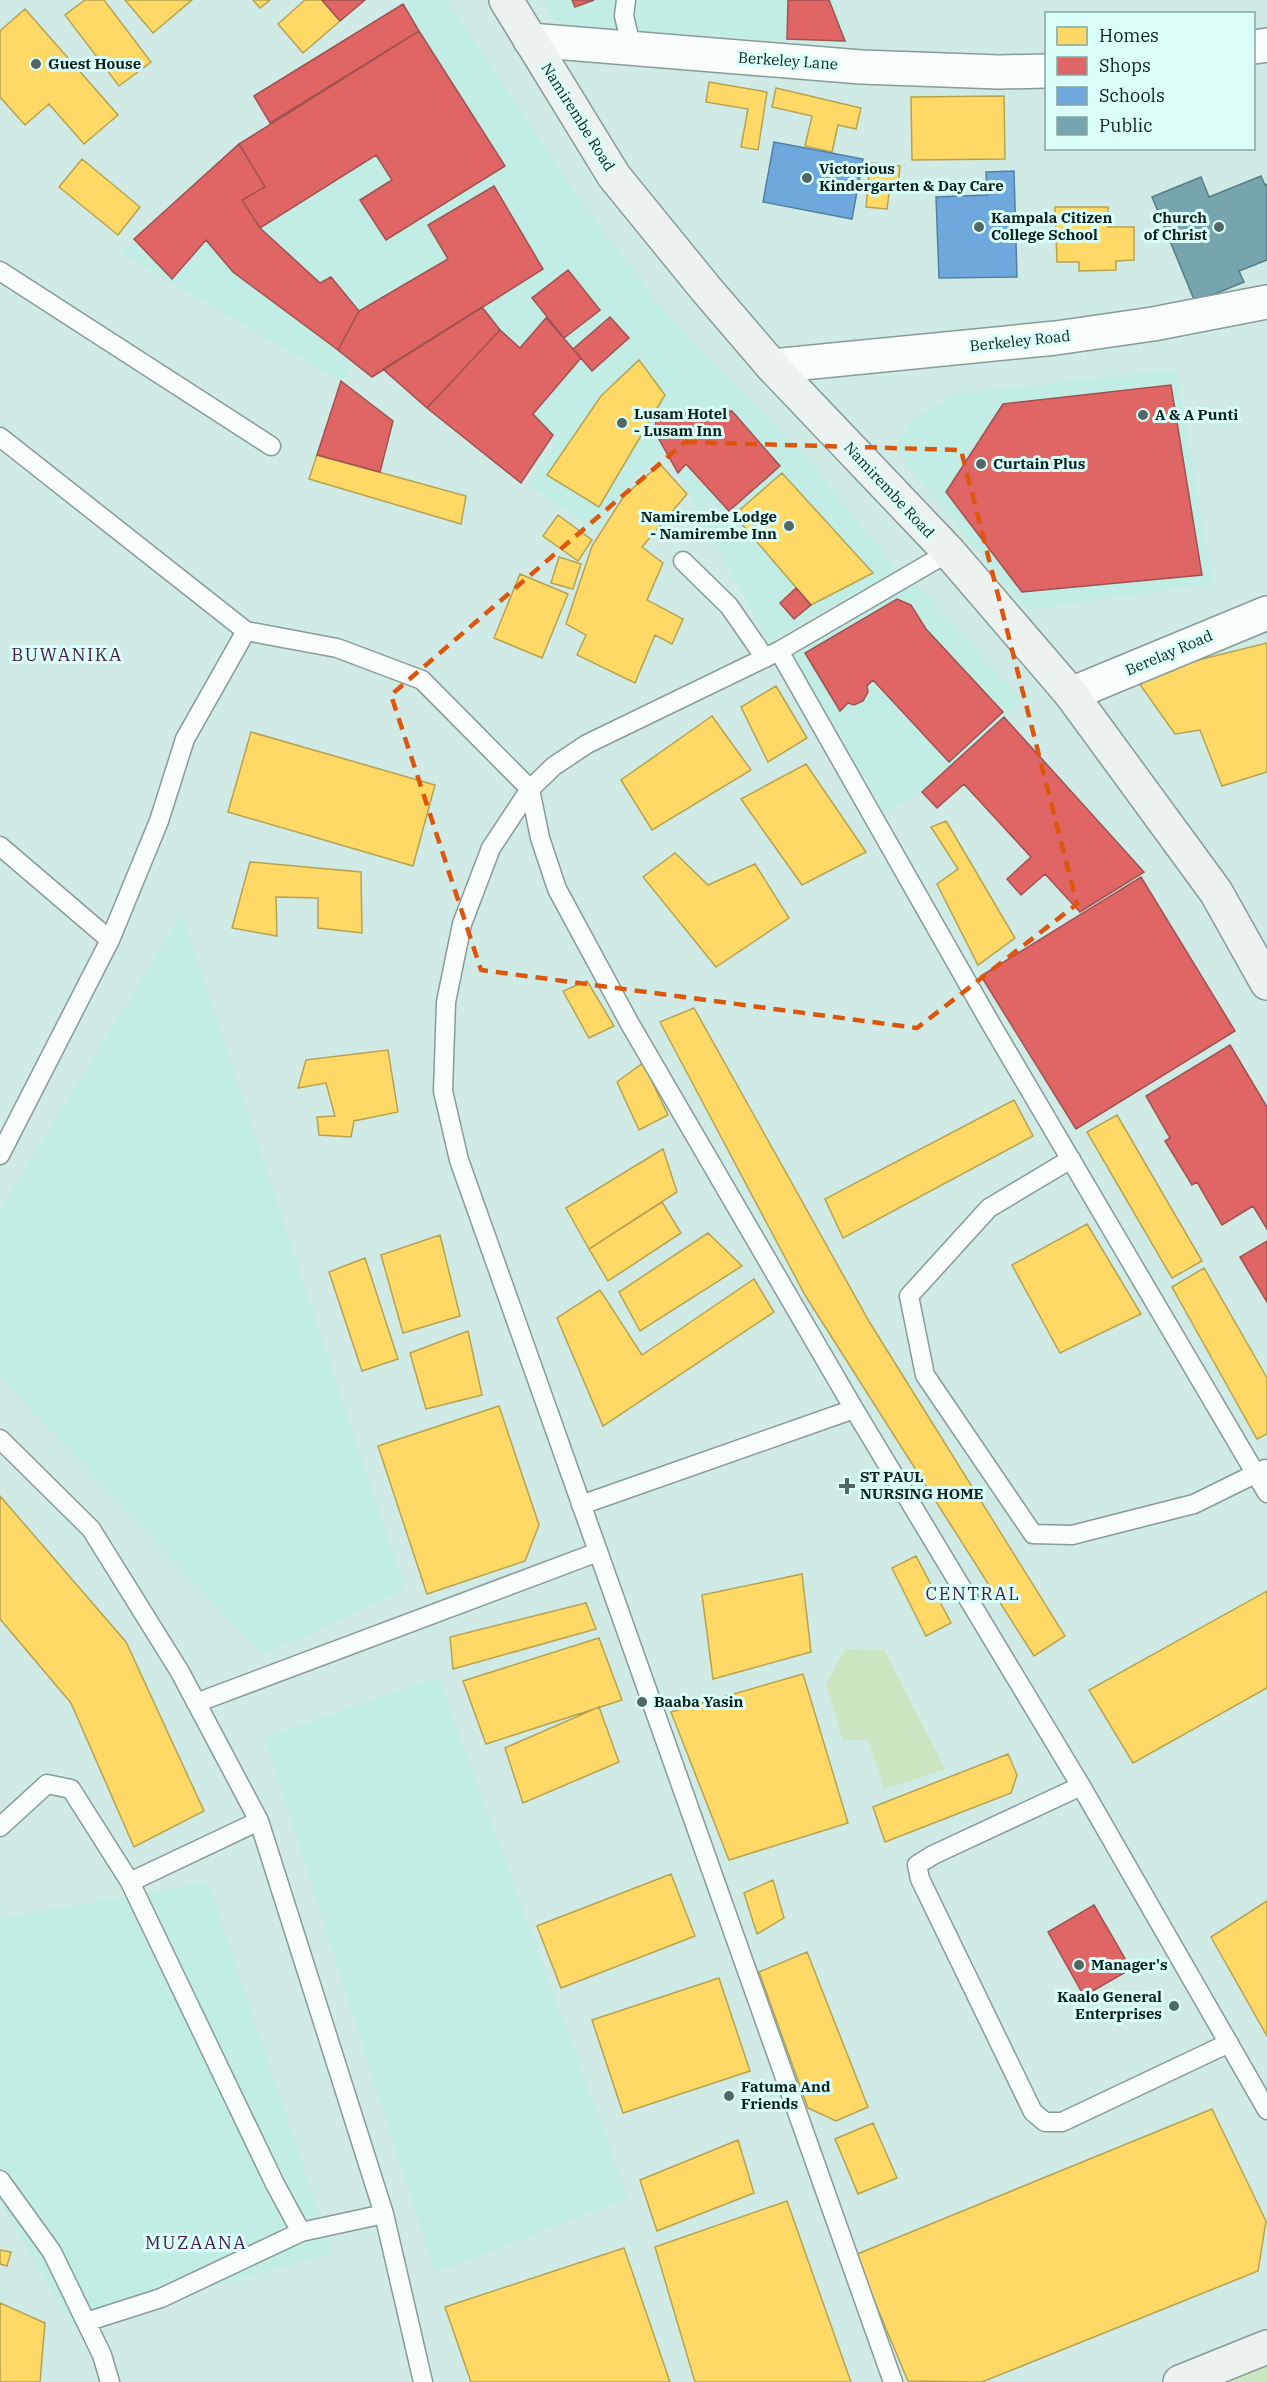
<svg xmlns="http://www.w3.org/2000/svg" width="1267" height="2382" font-family="'IBM Plex Serif',serif">
	<rect width="100%" height="100%" fill="#d0eae5"/>
	<path fill="#c2ede5" d="M408,0H447L578,196L668,315L811,463L897,570L768,641L665,450L623,491L597,531L527,484L583,403L521,483L383,370L372,377L354,363L341,381L121,253L239,144L270,123L254,96Z
		M542,0H833L850,44L575,27L552,19Z
		M1176,370L1213,583L1026,610L895,449L913,420L955,394Z
		M915,583L1022,700L929,786L885,813L793,655Z
		M182,914L405,1589L263,1655L0,1377V1210Z
		M438,1677L628,2197L435,2273L265,1738Z
		M208,1882L332,2253L72,2325L0,2201V1919Z"/>
	<path fill="#cbe6c1" d="M845,1649L884,1650L945,1769L884,1789L868,1740H843L826,1685Z
		M1267,2366V2382H1228Z"/>
	<path fill="#ffd966" stroke="#b7a250" stroke-width="1.5" d="M85,0H104L151,62L119,86L65,15Z
		M125,0H192L153,33Z
		M253,0H270L260,8Z
		M305,0H322L340,21L303,53L278,24Z
		M25,9L118,115L84,144L49,104L25,125L0,97V31Z
		M709,82L767,92L758,150L741,147L748,109L706,102Z
		M776,88L861,108L856,129L838,125L832,152L805,146L812,116L772,107Z
		M1004,96L1005,159L912,160L911,97Z
		M82,159L140,207L118,235L59,187Z
		M870,163L900,166L898,186L890,185L887,209L866,207Z
		M1055,207H1108V227H1134V260L1116,261V270L1079,271V262H1057Z
		M639,360L665,395L599,507L547,475L601,396Z
		M317,455L466,496L461,524L309,479Z
		M660,464L687,494L642,547L663,563L647,600L683,619L672,644L655,635L635,683L577,655L586,635L566,624L592,546L624,496Z
		M782,473L873,573L811,605L734,515Z
		M558,515L592,540L578,561L543,536Z
		M559,557L581,564L573,589L551,583Z
		M520,574L568,594L542,658L494,638Z
		M1267,643V772L1222,786L1200,730L1175,734L1134,676Z
		M776,686L807,738L768,762L741,707Z
		M712,716L751,770L652,830L621,780Z
		M251,732L435,785L413,866L228,812Z
		M806,764L866,852L802,885L741,799Z
		M946,821L1015,938L978,965L937,884L958,869L931,827Z
		M675,853L708,885L755,864L789,918L716,967L643,877Z
		M250,862L361,872L362,933L318,928V898L276,897L277,936L232,928Z
		M587,981L614,1026L589,1038L563,991Z
		M694,1008L870,1323L1065,1636L1034,1656L805,1295L660,1022Z
		M388,1050L398,1112L354,1121L351,1137L319,1135L317,1117L335,1116L326,1083L298,1088L306,1060Z
		M643,1063L668,1115L639,1130L617,1082Z
		M1014,1100L1033,1136L843,1238L825,1199Z
		M1117,1115L1202,1261L1172,1278L1087,1132Z
		M663,1149L677,1192L589,1249L566,1208Z
		M662,1202L681,1233L608,1281L589,1249Z
		M1087,1224L1141,1314L1060,1353L1012,1265Z
		M708,1233L742,1266L640,1331L619,1292Z
		M440,1235L460,1316L403,1333L381,1255Z
		M365,1258L398,1359L362,1371L329,1272Z
		M1204,1268L1267,1378V1434L1257,1439L1172,1287Z
		M754,1279L774,1312L603,1426L557,1318L600,1290L642,1355Z
		M468,1331L482,1395L426,1409L410,1353Z
		M499,1406L539,1525L525,1561L427,1594L378,1446Z
		M0,1496L126,1642L204,1811L134,1847L71,1703L0,1619Z
		M916,1556L951,1623L926,1636L892,1568Z
		M802,1574L811,1652L713,1679L702,1595Z
		M1267,1591V1688L1133,1763L1089,1690Z
		M586,1603L596,1629L453,1669L450,1637Z
		M599,1638L622,1700L486,1744L463,1681Z
		M803,1674L848,1823L729,1860L671,1712Z
		M599,1707L619,1762L523,1803L505,1748Z
		M1008,1754L1017,1775L1011,1793L885,1842L873,1807Z
		M671,1874L695,1936L561,1988L537,1926Z
		M773,1880L784,1918L757,1934L744,1893Z
		M1267,1901V2036L1211,1937Z
		M807,1952L868,2107L836,2121L808,2108L759,1972Z
		M719,1978L750,2071L623,2113L592,2020Z
		M1212,2109L1266,2221L1258,2271L982,2382L908,2381L855,2255Z
		M873,2123L897,2178L858,2194L835,2139Z
		M738,2140L754,2193L657,2231L640,2180Z
		M787,2201L851,2382H695L655,2247Z
		M624,2248L670,2382H471L445,2307Z
		M0,2250L11,2252L7,2266L0,2264Z
		M0,2303L45,2323L40,2382H0Z"/>
	<path fill="#e06666" stroke="#a15150" stroke-width="1.5" d="M322,0H365L340,21Z
		M572,0H594L575,7Z
		M788,0H829L845,41L787,39Z
		M403,4L419,31L270,123L254,96Z
		M419,31L505,166L386,240L360,200L392,180L376,155L260,228L242,200L265,187L239,144Z
		M239,144L265,187L242,200L260,228L320,283L331,277L359,311L338,350L233,272L206,240L172,279L134,239Z
		M494,186L543,269L372,377L338,350L359,311L448,259L428,225Z
		M568,270L600,310L564,338L532,298Z
		M482,307L500,330L427,408L383,369Z
		M610,317L629,338L592,371L573,349Z
		M546,318L581,358L533,414L553,435L521,483L427,408L500,330L520,348Z
		M341,381L393,421L380,472L317,455Z
		M1171,385L1202,575L1022,592L946,492L1003,404Z
		M657,410L732,411L780,466L729,511L686,464L678,473L655,432Z
		M796,588L811,605L794,619L780,603Z
		M897,599L911,605L926,629L1003,712L949,762L873,680L867,686L868,692L863,701L854,705L848,703L840,711L805,653Z
		M1004,717L1144,872L1080,912L1045,874L1021,895L1007,879L1031,857L964,784L937,808L922,792Z
		M1141,877L1235,1031L1076,1129L981,976Z
		M1230,1045L1267,1107V1229L1253,1206L1222,1225L1197,1182L1192,1185L1165,1141L1170,1138L1146,1096Z
		M1267,1241V1302L1240,1257Z
		M1094,1905L1131,1969L1084,1996L1048,1932Z"/>
	<path fill="#6fa8dc" stroke="#5280a3" stroke-width="1.5" d="M774,142L863,159L852,219L763,202Z
		M1014,171L1017,277L939,278L936,197L987,195L986,172Z"/>
	<path fill="#76a5af" stroke="#577d84" stroke-width="1.5" d="M1261,176L1265,185L1267,184V260L1239,271L1244,282L1195,302L1152,197L1201,177L1209,197Z"/>
	<g fill="none" stroke-linecap="round" stroke-linejoin="round">
		<g stroke="#879b98" stroke-width="21">
			<path id="service" d="M626,0L624,16L632,49
				M0,271L271,446
				M0,437L246,631L337,648L422,680L530,789L540,838L557,889L630,1024L854,1409L1081,1786L1267,2110
				M683,561L729,606L765,658
				M779,651L988,1019L1267,1493
				M0,846L110,940
				M0,1155L110,940L159,821L185,739L246,631
				M1071,1159L989,1208L909,1296L925,1375L1033,1534L1072,1535L1194,1504L1265,1469
				M0,1439L91,1529L180,1672L259,1821L384,2214L423,2382
				M581,1505L854,1409
				M196,1703L598,1552
				M1081,1786L933,1855L917,1865L920,1879L1033,2112L1045,2122H1062L1229,2043
				M0,1827L47,1784L71,1789L130,1882L259,1821
				M130,1882L275,2184L301,2232L384,2214
				M0,2180L52,2252L102,2355L110,2382
				M86,2322L161,2298L301,2232
				M893,2382L459,1160L443,1091L446,1002L462,924L491,848L530,789L554,766L587,744L779,651L949,552"/>
		</g>
		<g stroke="#879b98" stroke-width="36">
			<path id="minor" d="M530,40L861,67L999,72L1046,71
				M1254,47L1267,45
				M772,366L1056,338L1153,324L1267,302
				M1071,694L1267,613"/>
		</g>
		<g stroke="#879b98" stroke-width="36">
			<path id="secondary" d="M506,0L614,176L706,289L772,366L949,552L1071,694L1216,892L1267,983
				M1180,2382L1267,2347"/>
		</g>
		<use href="#service" stroke="#f8fcfb" stroke-width="18"/>
		<use href="#minor" stroke="#f8fcfb" stroke-width="33"/>
		<use href="#secondary" stroke="#ecf2f0" stroke-width="33"/>
	</g>
	<path fill="none" stroke="#dd560d" stroke-width="4.5" stroke-dasharray="12 8" stroke-linejoin="round" d="M685,442L961,450L1077,904L917,1028L481,970L391,695Z"/>
	<g fill="#536764" stroke="#d9fff8" stroke-width="2">
		<circle cx="36" cy="64" r="6"/>
		<circle cx="807" cy="178" r="6"/>
		<circle cx="979" cy="227" r="6"/>
		<circle cx="1219" cy="227" r="6"/>
		<circle cx="1143" cy="415" r="6"/>
		<circle cx="622" cy="423" r="6"/>
		<circle cx="981" cy="464" r="6"/>
		<circle cx="789" cy="526" r="6"/>
		<path d="M844 1477h6v6h6v6h-6v6h-6v-6h-6v-6h6z"/>
		<circle cx="642" cy="1702" r="6"/>
		<circle cx="1079" cy="1965" r="6"/>
		<circle cx="1174" cy="2006" r="6"/>
		<circle cx="729" cy="2096" r="6"/>
	</g>
	<g text-anchor="middle" stroke-width="6" stroke-linejoin="round" paint-order="stroke">
		<g font-size="15" fill="#0f211e" stroke="#d9fff8">
			<text transform="translate(788 61) rotate(4)" y="5">Berkeley Lane</text>
			<text transform="translate(578 117) rotate(58)" y="5">Namirembe Road</text>
			<text transform="translate(1020 341) rotate(-6)" y="5">Berkeley Road</text>
			<text transform="translate(889 490) rotate(47)" y="5">Namirembe Road</text>
			<text transform="translate(1169 653) rotate(-23)" y="5">Berelay Road</text>
		</g>
		<g font-size="15" font-weight="bold" fill="#0f211e" stroke="#d9fff8" text-anchor="start">
			<text x="48" y="69">Guest House</text>
			<text x="819" y="174">Victorious<tspan x="819" dy="17">Kindergarten &amp; Day Care</tspan></text>
			<text x="991" y="223">Kampala Citizen<tspan x="991" dy="17">College School</tspan></text>
			<text x="1207" y="223" text-anchor="end">Church<tspan x="1207" dy="17">of Christ</tspan></text>
			<text x="634" y="419">Lusam Hotel<tspan x="634" dy="17">- Lusam Inn</tspan></text>
			<text x="1155" y="420">A &amp; A Punti</text>
			<text x="993" y="469">Curtain Plus</text>
			<text x="777" y="522" text-anchor="end">Namirembe Lodge<tspan x="777" dy="17">- Namirembe Inn</tspan></text>
			<text x="860" y="1482">ST PAUL<tspan x="860" dy="17">NURSING HOME</tspan></text>
			<text x="654" y="1707">Baaba Yasin</text>
			<text x="1091" y="1970">Manager's</text>
			<text x="1162" y="2002" text-anchor="end">Kaalo General<tspan x="1162" dy="17">Enterprises</tspan></text>
			<text x="741" y="2092">Fatuma And<tspan x="741" dy="17">Friends</tspan></text>
		</g>
		<g font-size="18" letter-spacing="1.5" fill="#45194b" stroke="#d9fff8">
			<text x="67" y="661">BUWANIKA</text>
			<text x="973" y="1600">CENTRAL</text>
			<text x="196" y="2249">MUZAANA</text>
		</g>
	</g>
	<rect x="1045" y="12" width="210" height="138" fill="#d9fff8" stroke="#88a6a1" stroke-width="1.5"/>
	<rect x="1057" y="27" width="30" height="18" fill="#ffd966" stroke="#88a6a1" stroke-width="1.5"/>
	<text x="1099" y="42" font-size="18" fill="#0f211e">Homes</text>
	<rect x="1057" y="57" width="30" height="18" fill="#e06666" stroke="#88a6a1" stroke-width="1.5"/>
	<text x="1099" y="72" font-size="18" fill="#0f211e">Shops</text>
	<rect x="1057" y="87" width="30" height="18" fill="#6fa8dc" stroke="#88a6a1" stroke-width="1.5"/>
	<text x="1099" y="102" font-size="18" fill="#0f211e">Schools</text>
	<rect x="1057" y="117" width="30" height="18" fill="#76a5af" stroke="#88a6a1" stroke-width="1.5"/>
	<text x="1099" y="132" font-size="18" fill="#0f211e">Public</text>
</svg>
